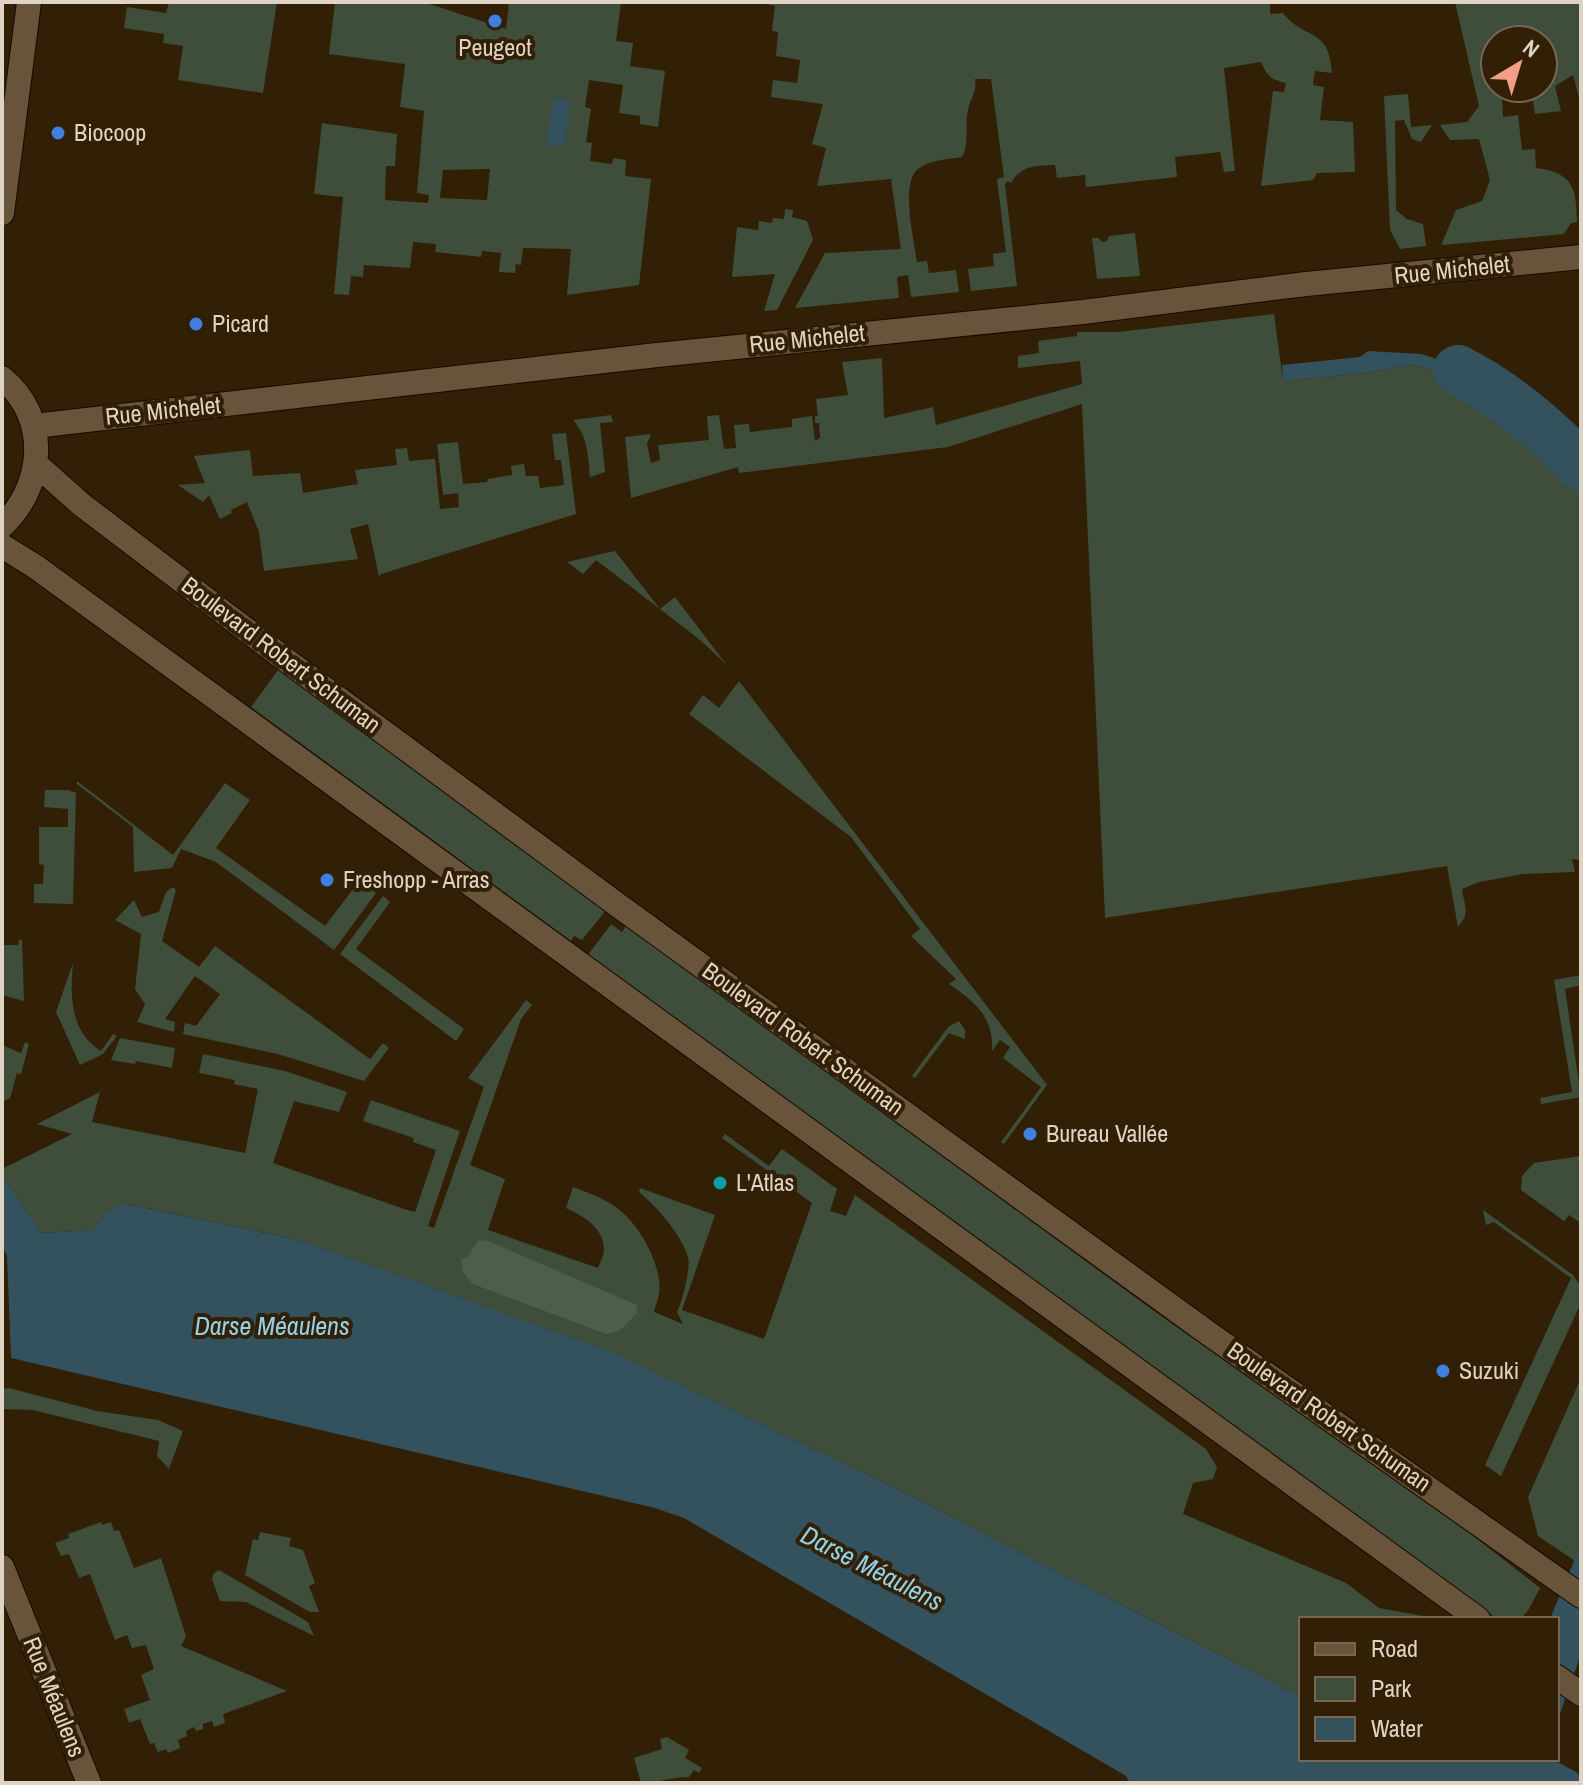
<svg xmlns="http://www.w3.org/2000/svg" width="1583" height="1785" font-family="'Archivo Narrow',sans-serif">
	<rect width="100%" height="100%" fill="#311f06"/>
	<path fill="#3e4e3b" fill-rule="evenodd" d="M169,2H277L263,93L178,80L183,46L163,43L164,34L124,28L127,7L166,13Z
		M335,2H423L506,29L509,2H621L616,41L633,43L630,66L665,71L658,127L640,124V116L619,113L623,85L589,80L585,107L591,109L586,142L592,143L590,161L612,164L613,158L626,160L625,176L651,179L639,285L567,295L571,249L523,248L521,265L516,264L515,273L499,272L501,253L482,251L481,257L435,252L436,244L413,242L410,268L364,265L363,277L351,276L349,295L334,294L343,197L314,194L322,123L397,134L395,166H386L385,200L428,203L429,195L417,193L424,111L400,107L405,64L329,54ZM490,169L487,200L440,198L443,170Z
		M766,2H1215L1216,4L1270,2V14L1283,13C1305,41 1329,26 1332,73L1315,71L1313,85L1324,87L1320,120L1353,122L1355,172L1317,173L1313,180L1261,186L1273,91L1284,92L1286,83C1271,80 1267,76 1261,62L1224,68L1235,171L1224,172L1220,152L1175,157L1177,177L1086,187L1085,175L1057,178L1055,165C1036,166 1021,165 1011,183L1008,181L1005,184L1017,286L971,291L968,269L994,266L993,254L1006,252L997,179L1004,177L991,79H975C977,93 971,96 968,110C964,127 970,142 962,157C948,159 930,160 918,169C900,183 914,240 917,262L927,261L929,273L956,270L959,292L911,297L908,275L897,277L899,298L795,308L825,253L901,249L891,179L817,186L826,148L812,144L823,104L771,97L773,80L797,83L800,60L776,56L778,32L772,31L775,6L766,4Z
		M1455,2H1581V105L1573,75L1555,86L1561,111L1535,114L1532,96L1502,99L1503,117L1518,115L1522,150L1535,149L1536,168C1574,173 1576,188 1577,222L1571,223L1564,234L1443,245L1442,243L1456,210L1482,201L1490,180L1479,139L1450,140L1440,125L1467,122L1479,106ZM1495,40H1543V88H1495Z
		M1408,94L1411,127L1432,125L1421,142L1412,139L1404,120L1395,121L1396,210L1407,219L1423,224L1426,246L1400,249L1390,230L1384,96Z
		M785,209L793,210L792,217L807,221L813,240L777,310L764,311L775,274L732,277L737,227L758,230L759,221L772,223L773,218L784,219Z
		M1135,233L1140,276L1097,279L1092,238H1098L1102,242L1107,241L1109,236Z
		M1274,314L1283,381L1365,373L1412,365L1454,374L1522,419L1581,475V860L1572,859L1575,872L1523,874L1479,882L1462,889C1464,905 1471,913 1458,927L1447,866L1105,918L1082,404L948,447L739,473L738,467L631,498L625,437L651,434L647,444L651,463L660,460L658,445L709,440L707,416L719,415L724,449L736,448L734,425L749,424L750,432L792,427V419L812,416L815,441L820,438L819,423H815V416H818L816,399L848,395L842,362L882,358L884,418L933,407L936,425L1082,384L1080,361L1018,368V356L1039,353L1038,341L1077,336V332H1118Z
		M611,415L613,422L600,423L605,472L590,477C588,455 588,437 573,420Z
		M566,433L576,514L381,574L379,577L368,524L350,529L358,559L264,571L259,532L247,502L231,510L232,513L220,519L209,495L203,502L178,485L205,483L194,456L250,450L253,476L300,473L303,493L358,484L355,470L397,465L395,449L407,448L409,461L435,459L440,509L459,507L458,493L443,495L437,444L458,442L463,484L487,482L488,479L512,475L511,466L524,464L526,476H538L540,488L564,485L561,460H555L552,434Z
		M615,551L660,609L675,597L726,664L699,639L596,560L583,574L567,562Z
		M278,670L606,910L582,940L574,936L571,941L251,707Z
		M739,681L1047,1085L1004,1144L1001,1142L1041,1087L1003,1058L1010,1047L1000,1040L992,1051C994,1017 975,1002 949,984L956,979L911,936L920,929L851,837L689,714L703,695L719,708Z
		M77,781L173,855L225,783L250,800L216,848L325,926L360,880L376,893L334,950L216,862L181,849L172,868L134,872L133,827L77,784Z
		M45,790H68L76,793L73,904L34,903V884H43L44,865L39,864V827H68V809L44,807Z
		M173,887L176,890L162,941L199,967L215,946L370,1059L383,1043L389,1048L364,1081L278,1054L183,1034L185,1023L196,1026L220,994L195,976L165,1019L175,1022L174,1032L137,1022L145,1004L135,989L141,934L115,920L134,900L142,917L159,912L166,892Z
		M383,896L390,902L356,949L464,1029L456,1041L340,954Z
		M611,924L622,932L626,925L1154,1311L1472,1535L1540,1588L1529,1609L1521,1619H1497L588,955Z
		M19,940H22L24,1001L2,995V945H18Z
		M73,963C70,996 70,1032 101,1051L113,1034L117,1036L103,1054L80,1065L56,1012Z
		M1581,975V985L1565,989L1581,1097L1541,1104L1540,1098L1572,1092L1554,980Z
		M526,1000L532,1005L521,1019L470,1165L505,1179L488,1230L598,1268C600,1263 604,1255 604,1249C604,1228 582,1215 566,1208L573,1187C591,1194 610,1200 624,1214C642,1230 663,1269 659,1293C659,1299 655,1306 654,1312L683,1324L677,1312C682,1302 691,1268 688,1257C681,1234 657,1207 639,1192L640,1188L715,1215L682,1310L764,1339L812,1203L722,1138L725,1134L769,1166L782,1149L837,1189L830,1211L846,1216L855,1195L1206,1449L1217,1467L1213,1479L1193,1483L1183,1514L1346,1583L1379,1608L1440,1619H1301V1697L899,1490L611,1352L303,1241L124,1203L106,1213L92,1230L41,1233L2,1174V1169L72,1134L37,1124L100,1092L92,1122L245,1153L258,1089L234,1084L235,1080L199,1073L203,1054L285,1071L347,1092L339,1112L294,1101L273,1163L404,1209L415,1212L436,1150L413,1142L414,1138L363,1121L371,1100L460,1131L428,1226L434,1228L484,1087L468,1078Z
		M959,1021L965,1030V1039L949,1033L915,1078L912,1076L948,1027Z
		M120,1038L175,1048L172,1068L136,1061L135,1064L111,1060Z
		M25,1042L29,1044L21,1074L17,1073L10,1098L2,1102V1045L21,1053Z
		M1581,1156V1223L1569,1215L1564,1221L1521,1190L1522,1176L1534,1163Z
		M1483,1210L1573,1275L1581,1287V1303L1501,1476L1485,1465L1571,1278L1494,1222L1486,1225Z
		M1581,1378V1544L1575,1561L1538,1536L1528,1497Z
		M9,1388L97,1411L158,1420L183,1431L169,1469L157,1456L159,1441L33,1410L2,1409V1389Z
		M101,1522L102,1525L111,1522L114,1531L119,1530L134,1568L161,1558L186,1636L181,1646L287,1691L223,1714L225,1723L214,1727L212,1721L203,1724V1729L196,1731L194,1727L186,1731L187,1736L178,1740L180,1748L168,1753L166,1749L158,1752L154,1743L150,1744L140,1719L129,1723L124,1709L150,1700L141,1675L154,1669L146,1645L132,1648L127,1635L115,1640L90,1574L79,1578L69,1554L61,1556L55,1543L69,1538L68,1534Z
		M260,1532L291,1538L289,1546L303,1550L315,1583L309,1586L319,1612H310L245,1575L253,1539L258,1540Z
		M219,1570L308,1622L314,1636L246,1602L220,1601L212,1579L214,1573Z
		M667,1737L689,1750L685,1758L702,1768L699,1773L694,1770L689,1777C672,1777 658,1783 641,1783L634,1758L662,1749L660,1739Z"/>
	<path fill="#4d5f4a" d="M479,1240L488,1241L637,1305V1313L619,1331L606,1334L473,1284L463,1272L461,1260L468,1256Z"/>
	<path fill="#33525d" d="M553,98L570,100L564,147L547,145Z
		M1368,351L1421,354L1461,367L1550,433L1581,466V475L1522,419L1454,374L1412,365L1365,373L1283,381L1282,365L1360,357Z
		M2,1174L41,1233L92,1230L106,1213L123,1203L303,1241L612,1352L899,1490L1301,1697V1759H1552L1578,1773L1581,1783H1130L1126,1776L684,1518L655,1508L11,1358L7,1256L2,1246Z
		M1581,1544V1654L1557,1722V1619H1550Z"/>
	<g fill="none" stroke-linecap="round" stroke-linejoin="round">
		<path stroke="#33525d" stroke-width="50" d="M1458,370C1505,394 1545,428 1581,466"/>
		<g stroke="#180800" stroke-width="26">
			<path id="tertiary" d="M2,1567L89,1783"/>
		</g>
		<g stroke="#180800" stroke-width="26">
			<path id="secondary" d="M2,213L29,2
				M2,378C50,417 45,486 2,526
				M34,426L657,355L1083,312L1306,284L1581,257
				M37,465L82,505L286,660L619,906L1208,1333L1581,1596
				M2,546L36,567L1478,1619
				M1557,1677L1581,1694"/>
		</g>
		<use href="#tertiary" stroke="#68543a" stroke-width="24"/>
		<use href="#secondary" stroke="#68543a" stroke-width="24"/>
	</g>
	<g fill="#3f7fe0" stroke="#311f06" stroke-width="3">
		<circle cx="495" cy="21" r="8"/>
		<circle cx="58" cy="133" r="8"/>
		<circle cx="196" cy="324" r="8"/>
		<circle cx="327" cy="880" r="8"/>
		<circle cx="1030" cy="1134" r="8"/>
		<circle cx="1443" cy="1371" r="8"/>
	</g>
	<circle fill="#0f9aa8" stroke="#311f06" stroke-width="3" cx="720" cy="1183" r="8"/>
	<g text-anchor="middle" stroke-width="8" stroke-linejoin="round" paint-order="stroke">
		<g font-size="24" fill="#dfd3c4" stroke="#311f06" text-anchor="start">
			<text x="495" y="56" text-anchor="middle">Peugeot</text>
			<text x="74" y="141">Biocoop</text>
			<text x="212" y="332">Picard</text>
			<text x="343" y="888">Freshopp - Arras</text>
			<text x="1046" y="1142">Bureau Vallée</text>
			<text x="736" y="1191">L'Atlas</text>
			<text x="1459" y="1379">Suzuki</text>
		</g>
		<g font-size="24" fill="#dfd3c4" stroke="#311f06">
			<text transform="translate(1452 270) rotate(-6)" y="8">Rue Michelet</text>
			<text transform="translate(807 339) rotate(-6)" y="8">Rue Michelet</text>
			<text transform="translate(163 411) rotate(-6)" y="8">Rue Michelet</text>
			<text transform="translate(281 655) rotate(37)" y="8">Boulevard Robert Schuman</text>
			<text transform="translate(803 1039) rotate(36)" y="8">Boulevard Robert Schuman</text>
			<text transform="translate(1329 1417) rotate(35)" y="8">Boulevard Robert Schuman</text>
			<text transform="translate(54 1697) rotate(68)" y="8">Rue Méaulens</text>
		</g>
		<g font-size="26" font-style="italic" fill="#92d1e6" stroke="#311f06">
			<text x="272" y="1335">Darse Méaulens</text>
			<text transform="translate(872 1568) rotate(27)" y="9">Darse Méaulens</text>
		</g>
	</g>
	<rect width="1583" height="1785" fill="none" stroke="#dfd3c4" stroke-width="8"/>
	<rect x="1299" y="1617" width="260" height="144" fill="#311f06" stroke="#776752" stroke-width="2"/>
	<rect x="1315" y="1643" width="40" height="12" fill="#68543a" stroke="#776752" stroke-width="2"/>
	<text x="1371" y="1657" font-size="24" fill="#dfd3c4">Road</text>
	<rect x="1315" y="1677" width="40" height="24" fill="#3e4e3b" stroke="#776752" stroke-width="2"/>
	<text x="1371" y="1697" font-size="24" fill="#dfd3c4">Park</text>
	<rect x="1315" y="1717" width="40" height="24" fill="#33525d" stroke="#776752" stroke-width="2"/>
	<text x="1371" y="1737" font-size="24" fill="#dfd3c4">Water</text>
	<g transform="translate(1519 64) rotate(38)"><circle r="38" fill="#311f06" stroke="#776752" stroke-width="2"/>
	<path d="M0-6L14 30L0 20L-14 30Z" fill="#f49e88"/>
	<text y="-12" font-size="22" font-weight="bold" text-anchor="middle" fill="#dfd3c4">N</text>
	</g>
</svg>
